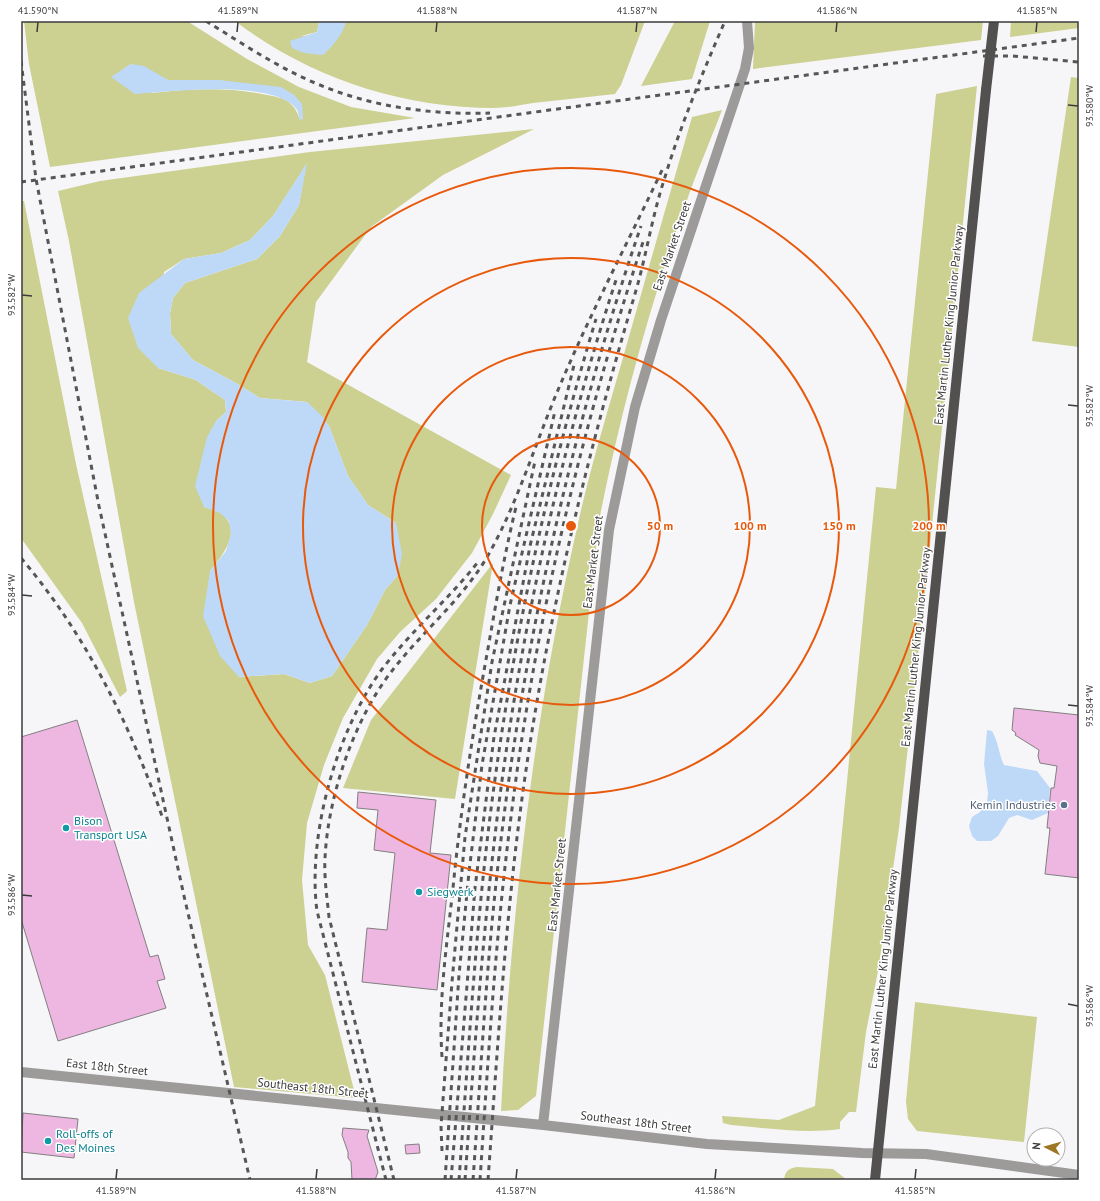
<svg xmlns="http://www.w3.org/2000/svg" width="1100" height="1201" font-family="'PT Sans',sans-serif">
	<rect width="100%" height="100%" fill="#f6f6f8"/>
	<path fill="#ccd091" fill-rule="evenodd" d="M24,21H187L247,59L299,87L351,107L415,118L50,167L29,64ZM131,64L168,80H219L294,95L300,120C298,114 296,109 291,104C284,97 272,96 262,94C225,87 189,89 152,93L122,70Z
		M235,21H319L317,32L301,36L341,33L346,21H645L621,85L615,94C588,97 561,100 533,103C521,105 507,108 494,108C401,108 308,77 235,21Z
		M675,21H710L692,79L641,86Z
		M755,21H983L981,40L753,69Z
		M1011,21H1079V28L1010,37Z
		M1071,77L1079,78V347L1032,341Z
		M977,86L927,574L899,828L878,971L866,1032L856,1112H849L840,1122V1129C804,1134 767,1128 731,1125L723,1123L722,1116L779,1120L815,1106L876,487L896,489L936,94Z
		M722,110C710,142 696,173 685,206C649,308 620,414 599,521L536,1096L518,1110L501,1111C511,912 534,714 579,519C592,461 610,404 626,347C648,270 670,193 692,117Z
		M534,129L443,175L371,227L316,302L307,362L511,475L493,514L472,553L436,599L400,632L377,659L343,718L324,765L307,823L302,880L308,945L325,975L356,1098L234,1087L134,602L69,241L58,191L100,181L310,152ZM306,165L299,205L280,236L257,259L185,283L173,298L170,313L171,334L193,360L234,382L260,398L307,402L329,426L348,476L368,505L396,523L398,575L385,590L367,625L332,676L310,683L284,674L239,677L210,571C222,556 243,531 222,514C217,510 210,509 204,507L216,421L226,412L225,400L196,380L158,368L164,272L184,259L221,253L250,240L273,216Z
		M21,201H24L76,464L127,691L120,697L82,623L21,538Z
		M493,563L455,799L343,788L371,720Z
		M915,1002L1037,1017L1024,1142L917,1131L908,1119L906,1102Z
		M797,1167L833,1169L847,1180H784C785,1171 789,1168 797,1167Z"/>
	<path fill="#bed9f7" d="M319,21H346C343,34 333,46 323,55L304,53L292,48L290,41L317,32Z
		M131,64L144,66L168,80H219L281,87L294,95L302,104L303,119L300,120C299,118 299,114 298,111C279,78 168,92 135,94L111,77Z
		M307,163L299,205L280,236L257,259L185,283L173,298L170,313L171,334L193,360L234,382L260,398L307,402L323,417L329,426L348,476L368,505L396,523L402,554L398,575L385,590L367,625L332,676L310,683L284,674L239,677L220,656L203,616L210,571L226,551L231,534L229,521L220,513L204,507L195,486L207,437L216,421L226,412L225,400L196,380L158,368L138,348L128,318L139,293L184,259L221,253L250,240L273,216Z
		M987,730L992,731C998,741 999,754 1004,765L1037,771L1050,788L1048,813L1032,820L1017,815L1009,818L998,836L991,841H977L972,836L969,826L972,817L980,812L987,802L988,793L984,764Z"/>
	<path fill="#edb7e1" stroke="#817f80" d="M1014,708L1079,715V878L1045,874L1050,828H1047L1051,788H1054L1057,766L1040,763L1038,756L1039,750L1015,735L1016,733L1012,730Z
		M77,720L150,957L158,955L165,979L157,981L166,1008L58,1041L21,919V737Z
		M358,792L436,800L430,853L451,855L437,990L362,982L367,928L387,930L395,853L374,850L378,810L357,808Z
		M23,1113L78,1119L74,1158L21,1152Z
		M343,1128L369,1130L367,1136L378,1172L375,1180H352L351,1162L348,1158V1152L342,1135Z
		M419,1144L420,1153L406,1154L405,1145Z"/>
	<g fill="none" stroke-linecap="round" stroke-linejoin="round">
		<path stroke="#9c9b9a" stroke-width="10" d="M21,1072L543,1125L707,1144L862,1153L926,1154L1079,1175
			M543,1125L609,530L635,407L661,320L745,69L749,48L747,21"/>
		<path stroke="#525150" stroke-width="10" d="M875,1180L986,90"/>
		<path stroke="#565657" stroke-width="3" stroke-dasharray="5 5" stroke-linecap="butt" d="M206,21C243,44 280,69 320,85C372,107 433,115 490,113
			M983,56H1013L1079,62
			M21,61L36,179L99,506L184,896L250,1180
			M21,182L1079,38
			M21,558C85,633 131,726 163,819
			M442,1057C438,1001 447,944 453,888C461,806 474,725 489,643C497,597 505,552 516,507
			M442,1151L441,1126L452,982L465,837L492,662L535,461
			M386,1180L317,911C307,835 337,729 383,668C412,630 449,599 478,562
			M394,1180L329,917C327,897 324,878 325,858C328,795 355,716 395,667C426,628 467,595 491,550C520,497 537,438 561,383C592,310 630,238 664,166
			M445,1180L459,975L469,872L482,765L510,605L555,411
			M451,1180L475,888L494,737L530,546L574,365
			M459,1180C468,1059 475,937 490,817C511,649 547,480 596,319
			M465,1180C473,1068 481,956 494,844C516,653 557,460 617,277
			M473,1180C480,1084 485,988 495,893C518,669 568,439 641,226
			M480,1180C488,1062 495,943 510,825C534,626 581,430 644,239
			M488,1180C498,1043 506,906 526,770C550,606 590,446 637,287C647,251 653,213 665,177C681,124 703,72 725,21"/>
		<path stroke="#525150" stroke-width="10" d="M986,90L994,21"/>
	</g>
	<path fill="none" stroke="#3b3b3c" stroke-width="1.5" d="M37,32L38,22M237,32L238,22M436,32L437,22M636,32L637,22M836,32L837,22M1036,32L1037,22M1068,105L1078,106M22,295L32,296M1068,405L1078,406M22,595L32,596M1068,705L1078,706M22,895L32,896M1068,1004L1078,1006M116,1179L117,1169M316,1179L317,1169M516,1179L517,1169M715,1179L716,1169M915,1179L916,1169"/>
	<g fill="none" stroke="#e8590c" stroke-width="2">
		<circle cx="571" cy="526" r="89"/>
		<circle cx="571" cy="526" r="179"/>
		<circle cx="571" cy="526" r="268"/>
		<circle cx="571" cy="526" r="358"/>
	</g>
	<circle fill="#5c6f8a" stroke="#fff" stroke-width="1.5" cx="1064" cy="805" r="4"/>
	<g fill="#0f9aa8" stroke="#fff" stroke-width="1.5">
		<circle cx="66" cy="828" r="4"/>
		<circle cx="419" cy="892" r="4"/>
		<circle cx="48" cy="1141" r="4"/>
	</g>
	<g text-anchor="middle" stroke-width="3" stroke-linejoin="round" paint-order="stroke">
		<g font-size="12" fill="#3b3b3c" stroke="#fff">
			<text transform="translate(672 246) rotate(-71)" y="4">East Market Street</text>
			<text transform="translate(949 325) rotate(-84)" y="4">East Martin Luther King Junior Parkway</text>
			<text transform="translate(593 562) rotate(-83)" y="4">East Market Street</text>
			<text transform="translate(916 647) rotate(-84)" y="4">East Martin Luther King Junior Parkway</text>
			<text transform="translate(557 885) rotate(-84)" y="4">East Market Street</text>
			<text transform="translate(883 969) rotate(-84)" y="4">East Martin Luther King Junior Parkway</text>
			<text transform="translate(107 1067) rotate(6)" y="4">East 18th Street</text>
			<text transform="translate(313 1088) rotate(6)" y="4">Southeast 18th Street</text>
			<text transform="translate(636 1122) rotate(7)" y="4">Southeast 18th Street</text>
		</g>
		<g font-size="12" fill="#4e5e75" stroke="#fff" text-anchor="end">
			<text x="1056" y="809">Kemin Industries</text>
		</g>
		<g font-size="12" fill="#0d838f" stroke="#fff" text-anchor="start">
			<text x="74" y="825">Bison<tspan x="74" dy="14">Transport USA</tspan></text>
			<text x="427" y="896">Siegwerk</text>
			<text x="56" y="1138">Roll-offs of<tspan x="56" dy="14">Des Moines</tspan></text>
		</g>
	</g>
	<circle cx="571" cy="526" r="6" fill="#e8590c" stroke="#fff" stroke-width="2"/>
	<g font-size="12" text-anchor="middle" font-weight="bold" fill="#e8590c" stroke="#fff" stroke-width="3" stroke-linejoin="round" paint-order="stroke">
		<text x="660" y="530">50 m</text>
		<text x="750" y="530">100 m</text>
		<text x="839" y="530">150 m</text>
		<text x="929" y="530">200 m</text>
	</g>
	<rect width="1100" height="1201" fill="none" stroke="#ffffff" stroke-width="44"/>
	<g transform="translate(1046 1147) rotate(276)"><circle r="19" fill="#ffffff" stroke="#b1b1b1"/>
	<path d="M0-3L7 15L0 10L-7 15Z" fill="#9d7723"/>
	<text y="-6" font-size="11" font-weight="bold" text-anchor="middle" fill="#3b3b3c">N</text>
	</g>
	<rect x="22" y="22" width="1056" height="1157" fill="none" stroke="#3b3b3c" stroke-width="1.5"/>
	<g font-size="10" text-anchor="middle" fill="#3b3b3c">
		<text x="38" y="14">41.590°N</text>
		<text x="238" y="14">41.589°N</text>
		<text x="437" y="14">41.588°N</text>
		<text x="637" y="14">41.587°N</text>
		<text x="837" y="14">41.586°N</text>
		<text x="1037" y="14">41.585°N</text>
		<text transform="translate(1089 106) rotate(-90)" y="4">93.580°W</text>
		<text transform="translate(11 295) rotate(-90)" y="4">93.582°W</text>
		<text transform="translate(1089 406) rotate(-90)" y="4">93.582°W</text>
		<text transform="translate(11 595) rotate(-90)" y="4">93.584°W</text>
		<text transform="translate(1089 706) rotate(-90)" y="4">93.584°W</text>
		<text transform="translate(11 895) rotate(-90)" y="4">93.586°W</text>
		<text transform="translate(1089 1006) rotate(-90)" y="4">93.586°W</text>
		<text x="116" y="1194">41.589°N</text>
		<text x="316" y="1194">41.588°N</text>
		<text x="516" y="1194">41.587°N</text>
		<text x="715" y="1194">41.586°N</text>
		<text x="915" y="1194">41.585°N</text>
	</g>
</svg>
